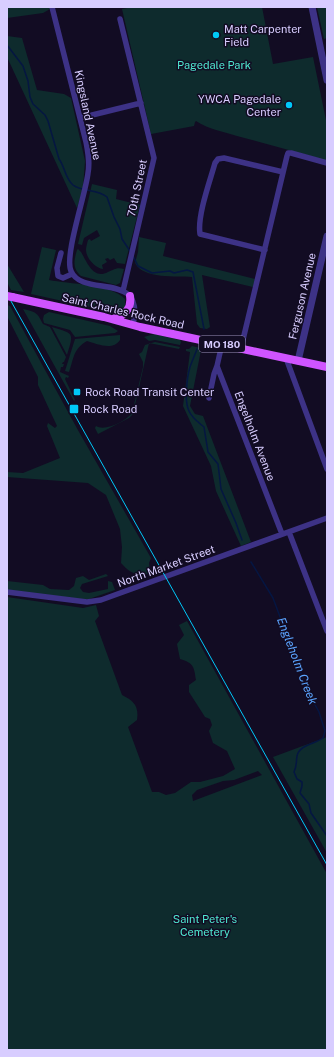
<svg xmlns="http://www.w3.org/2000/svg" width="334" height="1057" font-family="'Public Sans',sans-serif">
	<rect width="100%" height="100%" fill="#120c23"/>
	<path fill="#0e2b2d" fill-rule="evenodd" d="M7,7H50V9L43,13L7,18Z
		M133,7H262L273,64L313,57L327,125V161C297,152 267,144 237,136C224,132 208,129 196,121L195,122L194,126L151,134L122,9Z
		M317,7H327V38L324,39Z
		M7,36L22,38L37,90L64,94L71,98L85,161L83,188L77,208L7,57Z
		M92,184L117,190L116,199L140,205L125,264L117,263L114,258L110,260L108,258L105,259L107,262L102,265L103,269C95,268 86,258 86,250C86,247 87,244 88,240L90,239L91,241L100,236L97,230L84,238L82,245L78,244Z
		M139,237L166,243L163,256L255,279L253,287L202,275L210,327L207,329L200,328L197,324L192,277C177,276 143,279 135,263L138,252Z
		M42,247L56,250L49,280C68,284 111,284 125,299V307L119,311H108L31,294Z
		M78,249L81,252C87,262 93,280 108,272C115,269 117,267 124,269L120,283L116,285L81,276C72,268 74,260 77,250Z
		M7,264L24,292L11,290L7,282Z
		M7,305L10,306L79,432L151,558L149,563L150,573C137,577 130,573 121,563L122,547L120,529L106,495L88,483L7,477V472L23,473L60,458L47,426L48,423L55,428L57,426L38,385V377L7,316Z
		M23,309C36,312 37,312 43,324L50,327L66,357L64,362H63L62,364H64L63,367H61L60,372L69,376L68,378L66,377L65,379L75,400L74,401Z
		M49,312L110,326L118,331L115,333L75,337L70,330L44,323L43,319L44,315Z
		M52,327C74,334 74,332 67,355Z
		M154,334L180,340L181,342L180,345L155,340L149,341L144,337Z
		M120,335V340C113,351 97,344 87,341C73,349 74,358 69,372L65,371L75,339Z
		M155,342L180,347L179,349L149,343L133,414L129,418L98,434L95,428L96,426C105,432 126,421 132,413L143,367V362L139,354L142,352L145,345Z
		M192,346L208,350V352L201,350L190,406L195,414L203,416L251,542L241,546L216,491L211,466L183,406L190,352L186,351V349H189Z
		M106,574L108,576L82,584L80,588L83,592L89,593L108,589V581L112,582L115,590L89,599H80L7,590V581L43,585L50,589L69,590L74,586L76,578L83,576L89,580Z
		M7,597L83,608L96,605L99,616L95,621L122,695C134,701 139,706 137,720L128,727L152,792H159L166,795L175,793L191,782H200L223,776L235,769L227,751L213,743L209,731L212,725L210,719L205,717L189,692V685L196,680C194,667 194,663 180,659L177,644L184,635L179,625L187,621L327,874V1050H7ZM258,771L262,775L193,801L192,795L197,790L223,781L234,780Z
		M327,737V853L273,757Z"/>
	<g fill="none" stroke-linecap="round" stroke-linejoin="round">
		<path stroke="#051642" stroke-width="1.5" d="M7,45L23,66L28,81L30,97L33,104L45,115L48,121L59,159C65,167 65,178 73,185C82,192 98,189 107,197L114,217L120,229L122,239L130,251
			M133,256L138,266L152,273L170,271L174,273L187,270L193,272L204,329
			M197,349C195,355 192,361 190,367C187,377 184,401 189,411C192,418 198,422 204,427L208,452L218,464L221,489L236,523L242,540
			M251,562L273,598L308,692L319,712L325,731L323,738C315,744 299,745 297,756C296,762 297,766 294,772L297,779L302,782V786L300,793L309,804L311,813L327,836"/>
		<path stroke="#3d3286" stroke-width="5.5" d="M52,7L86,142C88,152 90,162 88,173C86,193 64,256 71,271C83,299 146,269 133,325
			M120,19L154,158L123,291
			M80,118L141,103
			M265,250L200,234C197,216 210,181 215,163L218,159L224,158L283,172
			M61,253L57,268L58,276L63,278L72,274
			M222,344L217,366L282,534
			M241,348L287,156L288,153H291L327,163
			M286,358L327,469
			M209,398L214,374L217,366
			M289,532L327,631
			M7,592L87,602L101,600L327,518"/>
		<path stroke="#3d3286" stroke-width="7" d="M312,7L327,80
			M298,361L327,236"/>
		<path stroke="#cf54ff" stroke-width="8" d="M12,297L104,317L140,327L327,367
			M113,319C125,315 132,309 130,296"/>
		<path stroke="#00c8f8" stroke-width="1" d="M7,294L327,865"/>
		<path stroke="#cf54ff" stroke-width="8" d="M7,296L12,297"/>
	</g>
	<g fill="#00c8f8" stroke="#120c23" stroke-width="1.5">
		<circle cx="216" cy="35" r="4"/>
		<circle cx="289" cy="105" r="4"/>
		<rect x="73" y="388" width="8" height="8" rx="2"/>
		<rect x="69" y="404" width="10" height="10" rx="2"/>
	</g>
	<g text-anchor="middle" stroke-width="3" stroke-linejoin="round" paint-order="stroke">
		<rect fill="#120c23" stroke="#9d93bd" stroke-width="1" x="199" y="336" width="46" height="16" rx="3"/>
		<g font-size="10" font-weight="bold" fill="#d8cdff">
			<text x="222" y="348">MO 180</text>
		</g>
		<g font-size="11" fill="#d8cdff" stroke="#120c23" text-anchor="start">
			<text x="224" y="33">Matt Carpenter<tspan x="224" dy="13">Field</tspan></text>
			<text x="281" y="103" text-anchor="end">YWCA Pagedale<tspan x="281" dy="13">Center</tspan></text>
			<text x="85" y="396">Rock Road Transit Center</text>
			<text x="83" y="413">Rock Road</text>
		</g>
		<g font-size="11" fill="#4fe9d1" stroke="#120c23">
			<text x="214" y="69">Pagedale Park</text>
			<text x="205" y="923">Saint Peter's<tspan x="205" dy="13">Cemetery</tspan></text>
		</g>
		<g font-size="11" fill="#d8cdff" stroke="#120c23">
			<text transform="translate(88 115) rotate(78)" y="4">Kingsland Avenue</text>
			<text transform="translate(137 188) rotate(-78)" y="4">70th Street</text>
			<text transform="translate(302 296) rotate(-77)" y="4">Ferguson Avenue</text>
			<text transform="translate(123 311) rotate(13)" y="4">Saint Charles Rock Road</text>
			<text transform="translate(255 436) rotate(69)" y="4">Engelholm Avenue</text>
			<text transform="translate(166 566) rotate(-20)" y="4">North Market Street</text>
		</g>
		<g font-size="12" font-style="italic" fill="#5ba4ff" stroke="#120c23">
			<text transform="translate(297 661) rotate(69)" y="4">Engleholm Creek</text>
		</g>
	</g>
	<rect width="334" height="1057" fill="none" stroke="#d8cdff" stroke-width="16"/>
</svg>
